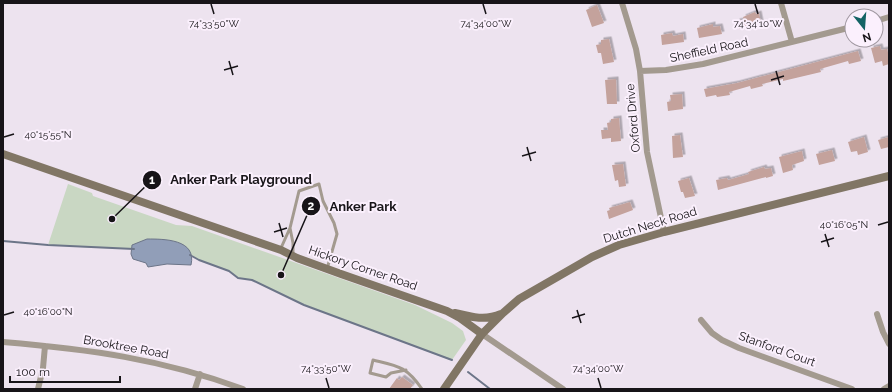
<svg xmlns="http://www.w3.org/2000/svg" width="892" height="392" font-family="Raleway,sans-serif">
	<defs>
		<filter id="shadow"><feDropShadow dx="2.5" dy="-2.5" stdDeviation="0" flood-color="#0004"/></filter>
	</defs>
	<rect width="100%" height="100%" fill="#ede3ef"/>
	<path fill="#c9d7c3" d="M68,184L92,193L93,196L176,225L192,226L415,305L452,323L463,331L466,340L452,360H450L305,305L252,280L238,278L229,271L199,260L182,249L97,248L48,245Z"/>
	<path fill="#919eb8" stroke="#6c7588" d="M147,239C164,239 197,239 191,265L167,264L148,267L146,263L133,259L131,254L132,245Z"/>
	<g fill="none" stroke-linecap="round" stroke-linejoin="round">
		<path stroke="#6c7588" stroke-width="2" d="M3,241L48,245L134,249
			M190,255L199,260L229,271L238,278L252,280L304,305L452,360
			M468,372L490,389"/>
	</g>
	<path fill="#c4a29c" filter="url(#shadow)" d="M597,5L604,23L592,27L586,10Z
		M755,12L756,14L759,13L761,23L739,29L737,21L744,20L743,17Z
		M713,24V27L720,26L722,34L699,38L697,28Z
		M672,33L673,36L683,34L684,42L662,45L661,35Z
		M609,39L614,62L603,64L601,53H598L596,45L601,44V40Z
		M880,46L881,50L887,49L889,56V64L883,66L882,61L875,63L871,48Z
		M858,51L861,61L849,64L848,61L820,69L821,72L783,81V79L762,84L763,86L751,89L750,86L729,92L730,95L717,97L716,95L706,97L704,89L737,83Z
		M616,79L617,104H607L605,80Z
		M682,94L683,109L668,111L667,102L671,101L670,95Z
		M619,118L621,141L611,142V138L602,139L601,130H608L607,123L611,122V119Z
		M680,135L683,157L673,158L672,136Z
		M864,137L868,152L858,155L857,151L851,152L848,142Z
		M889,137V147L881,149L878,140Z
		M832,150L835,161L819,165L816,154Z
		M802,151L804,161L792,165L793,170L783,173L779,157Z
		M623,164L626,186L619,187L618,180L615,181L612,165Z
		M764,167L765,169L771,168L773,176L766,178V177L718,190L716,180L727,178L728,180L749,174L748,172Z
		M689,178L695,196L685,198L683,192H681L678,181Z
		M630,202L633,210L609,219L607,211L610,210L609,208Z
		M402,377L413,385L410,389H389L397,378L399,380Z"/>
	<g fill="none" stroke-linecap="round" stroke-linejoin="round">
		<path stroke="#a39a8f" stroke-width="3" d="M290,228L293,243V255
			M281,248L290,228L299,191L319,184L323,201L334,223L337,234L327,269
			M406,370L391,373L386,377L370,373L373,360C398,366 406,366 422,389"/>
		<path stroke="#a39a8f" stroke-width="6" d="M622,3L636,49L640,71L647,152L664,232
			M781,3L792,42
			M876,21L889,17
			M640,71L666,70L703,64L852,27
			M877,314L883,332L889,344
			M701,320L712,333L722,340L739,348L852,389
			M482,334L563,389
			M3,342C88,349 162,359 243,389
			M38,389L43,368L45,346
			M195,389L200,374
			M884,389L889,386"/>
		<path stroke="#817665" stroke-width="8" d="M3,154L281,250L297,258L341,274L447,311L460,318L482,334
			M455,313C471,317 485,321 501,314
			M444,389L482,334L503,313L519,299L592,257L619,245L664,232L889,176"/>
	</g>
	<path fill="none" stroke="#171418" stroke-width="1.5" d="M211,4L214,14M483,4L486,14M755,4L758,14M229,61L233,75M224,70L238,66M776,71L780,85M771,80L784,76M4,137L14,134M527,147L531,161M522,156L536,152M279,223L283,237M878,225L888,222M274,232L287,228M825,234L829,247M821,242L834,238M577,310L581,323M4,315L14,312M572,318L585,314M326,378L329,388M598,378L601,388"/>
	<g text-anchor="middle" stroke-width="4" stroke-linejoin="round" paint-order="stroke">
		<g font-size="12" fill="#171418" stroke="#fbf0fd">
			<text transform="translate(709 50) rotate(-12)" y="4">Sheffield Road</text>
			<text transform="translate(633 118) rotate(-95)" y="4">Oxford Drive</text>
			<text transform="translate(650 225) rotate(-17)" y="4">Dutch Neck Road</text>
			<text transform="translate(363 268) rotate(19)" y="4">Hickory Corner Road</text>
			<text transform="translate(126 347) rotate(10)" y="4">Brooktree Road</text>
			<text transform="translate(777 349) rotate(20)" y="4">Stanford Court</text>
		</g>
	</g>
	<g font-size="10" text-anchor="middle" fill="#171418" stroke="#fbf0fd" stroke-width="4" stroke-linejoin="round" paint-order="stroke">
		<text x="214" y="27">74°33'50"W</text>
		<text x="486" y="27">74°34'00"W</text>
		<text x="758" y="27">74°34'10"W</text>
		<text x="48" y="138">40°15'55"N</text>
		<text x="844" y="228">40°16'05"N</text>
		<text x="48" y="315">40°16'00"N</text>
		<text x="326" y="372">74°33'50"W</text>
		<text x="598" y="372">74°34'00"W</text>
	</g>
	<path fill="none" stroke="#171418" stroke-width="1.5" d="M112 219L152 180M281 275L311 206"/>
	<g fill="#171418" stroke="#fbf0fd" stroke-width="1.5">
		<circle cx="112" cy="219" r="4"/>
		<circle cx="281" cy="275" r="4"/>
		<circle cx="152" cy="180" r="10"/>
		<circle cx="311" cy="206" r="10"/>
	</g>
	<g font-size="12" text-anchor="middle" font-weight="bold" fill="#fff">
		<text x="152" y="184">1</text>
		<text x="311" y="210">2</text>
	</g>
	<g font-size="13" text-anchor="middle" font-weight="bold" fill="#171418" stroke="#fbf0fd" stroke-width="4" stroke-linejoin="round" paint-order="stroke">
		<text x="241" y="184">Anker Park Playground</text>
		<text x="363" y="211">Anker Park</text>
	</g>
	<rect width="892" height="392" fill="none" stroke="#171418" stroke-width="8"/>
	<g transform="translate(864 28) rotate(163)"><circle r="19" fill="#fbf0fd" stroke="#a098a1"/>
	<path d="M0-3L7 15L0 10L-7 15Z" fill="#136365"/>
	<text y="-6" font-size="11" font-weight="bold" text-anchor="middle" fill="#171418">N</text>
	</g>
	<path d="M10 376v6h110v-6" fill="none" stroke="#171418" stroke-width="2"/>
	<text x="16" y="376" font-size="12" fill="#171418" stroke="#fbf0fd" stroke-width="3" paint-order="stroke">100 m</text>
</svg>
